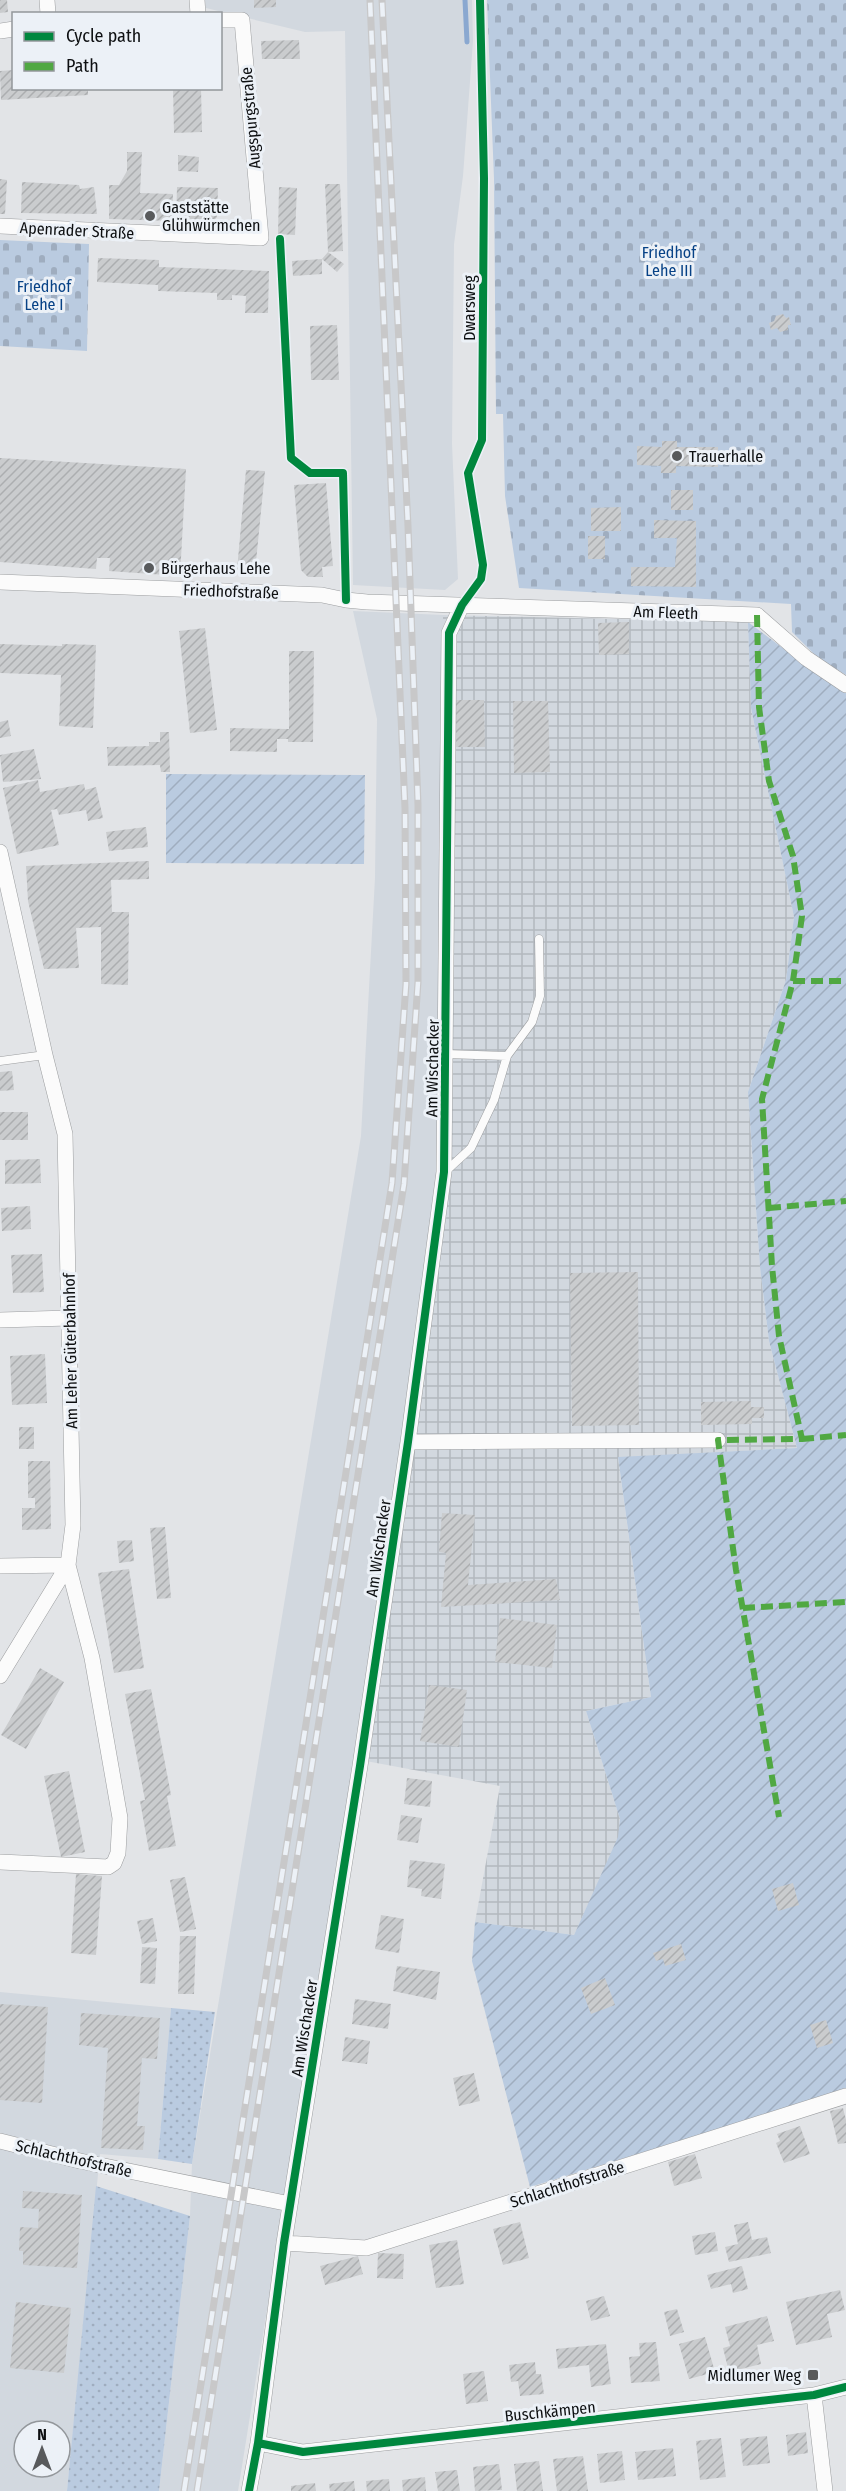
<svg xmlns="http://www.w3.org/2000/svg" width="846" height="2491" font-family="'Fira Sans Condensed',sans-serif">
	<defs>
		<pattern id="industrial-grid" width="8" height="8" patternUnits="userSpaceOnUse" patternTransform="scale(1.5)"><rect width="8" height="8" fill="#d2d8df"/><path d="M0 4h8M4 0v8" fill="none" stroke="#b3b8be"/></pattern>
		<pattern id="grass-dots" width="8" height="8" patternUnits="userSpaceOnUse" patternTransform="scale(1.5)"><rect width="8" height="8" fill="#bacbe0"/><path d="M2 2h.1M6 6h.1" fill="none" stroke="#9fadbf" stroke-width="1.8" stroke-linecap="round"/></pattern>
		<pattern id="cemetery-stones" width="16" height="16" patternUnits="userSpaceOnUse" patternTransform="scale(1.5)"><rect width="16" height="16" fill="#bacbe0"/><path d="M2 7V4a2 2 0 0 1 4 0v3zM10 15v-3a2 2 0 0 1 4 0v3z" fill="#9fadbf"/></pattern>
		<pattern id="garden-furrows" width="10" height="10" patternUnits="userSpaceOnUse" patternTransform="scale(1.5)"><rect width="10" height="10" fill="#bacbe0"/><path d="M-1 1l2-2M0 10L10 0M9 11l2-2" fill="none" stroke="#9fadbf"/></pattern>
		<pattern id="building-hatch" width="6" height="6" patternUnits="userSpaceOnUse" patternTransform="scale(1.5)"><rect width="6" height="6" fill="#caccce"/><path d="M-1 1l2-2M0 6l6-6M5 7l2-2" fill="none" stroke="#acaeb0"/></pattern>
	</defs>
	<rect width="100%" height="100%" fill="#e2e4e7"/>
	<path fill="#d2d8df" fill-rule="evenodd" d="M205,0H472L473,41L463,176L454,244L452,444L458,579L445,590L353,585L345,31L305,32L206,8Z
		M353,611L443,615L442,1180L355,1759L238,2491H159L190,2216L192,2164L361,1136L375,878L377,719Z
		M0,1992L171,2008L158,2159L100,2154L67,2491H0ZM24,2431H60V2467H24Z"/>
	<path fill="url(#industrial-grid)" d="M443,615L748,622L751,708L794,917L786,980L748,1092L760,1267L769,1341L797,1448L618,1458L651,1697L586,1711L620,1819L619,1837L574,1935L475,1922L500,1786L355,1759L442,1180Z"/>
	<path fill="url(#grass-dots)" d="M171,2008L215,2012L192,2164L158,2159Z
		M96,2186L190,2216L159,2491H67Z"/>
	<path fill="url(#cemetery-stones)" d="M487,0H846V675L817,657L792,632L791,604L519,588L505,496L503,414H496L494,179Z
		M0,240L89,244L87,351L0,346Z"/>
	<path fill="url(#garden-furrows)" d="M748,622L800,661L846,692V2090L530,2187L472,1961L475,1922L574,1935L618,1837L620,1819L586,1711L651,1697L618,1457L797,1448L769,1341L760,1267L748,1092L786,980L794,917L751,708Z
		M166,774L365,775L364,864L166,863Z"/>
	<g fill="none" stroke-linecap="round" stroke-linejoin="round">
		<path stroke="#8aa8d0" stroke-width="5" d="M465,0L467,42"/>
	</g>
	<path fill="url(#building-hatch)" d="M0,0H7L8,12L0,13Z
		M254,0H276V7L254,8Z
		M299,40L300,59H262L261,41Z
		M14,70V88H88V95L1,100L0,71Z
		M173,88H201L202,132L174,133Z
		M127,152H142L140,193L173,194L172,221L109,219V185H119L127,171Z
		M178,155L199,157L198,172L178,171Z
		M0,179L7,180L5,214H0Z
		M22,182L79,185L80,189L94,187L97,214L21,213Z
		M325,184H340L343,251L328,252L344,264L337,272L322,259V274L293,276L292,261L322,259L328,252Z
		M177,187L218,188L217,217L212,223L176,222Z
		M279,187L297,188L295,235L278,234Z
		M98,258L159,260V267L269,271L268,313H245L246,296L232,295V300H217V293L158,291V285L97,282Z
		M783,314L786,318L789,317L791,325H788V330L780,332L777,328L771,330L769,323L774,321L776,316Z
		M337,325L339,380H311L310,326Z
		M662,441H677V447H718V467L676,466V473H661V466L637,465V446L662,447Z
		M0,458L186,469L180,576L109,571L110,558H97L96,569L0,562Z
		M246,470L265,471L255,572L237,570Z
		M326,483L333,566L322,567L323,577H308L301,570L294,485Z
		M671,490H693V510H671Z
		M621,507V531H591V508Z
		M654,520L696,521V587L631,586V567H675L677,538H654Z
		M588,536H605V559H588Z
		M629,622V654L599,655L598,623Z
		M205,628L217,730L190,733L179,631Z
		M0,644L62,646V644L96,645L93,728L59,726L61,675L0,673Z
		M289,651H314L313,742H288V739H277V752L230,751V728L289,729Z
		M455,700H484L485,747H456Z
		M513,701H548L550,772L514,773Z
		M8,720L11,736L0,738V722Z
		M160,732H169L170,772H161L160,765L108,766L107,747L149,746V742H160Z
		M34,749L41,779L3,782L0,755Z
		M38,780L40,792L84,784L85,790L96,787L103,818L88,821L86,810L59,815L57,809L51,810L59,845L17,854L3,788Z
		M146,827L148,847L109,851L106,832Z
		M149,861V879L111,880L112,912H129L128,985L101,984V927L76,928L79,968L44,969L28,901L26,866Z
		M12,1071L14,1090L0,1091V1072Z
		M0,1112H28V1140H0Z
		M40,1159L41,1183L5,1184V1160Z
		M30,1206L31,1229L2,1231L1,1208Z
		M42,1254L44,1292L13,1293L11,1255Z
		M638,1272L639,1425L572,1426L570,1273Z
		M45,1354L47,1403L12,1405L10,1356Z
		M751,1401V1407H764V1418H752V1424L701,1425V1402Z
		M19,1427H34V1449H19Z
		M28,1461H50L51,1529L22,1530V1508H35V1498H28Z
		M442,1513L475,1515L468,1585L556,1579L560,1600L441,1607L446,1553L439,1552Z
		M165,1527L171,1598L157,1599L150,1528Z
		M132,1540L134,1561L119,1563L117,1541Z
		M129,1569L144,1668L114,1673L98,1573Z
		M500,1618L557,1625L552,1668L495,1662Z
		M40,1668L64,1682L26,1749L1,1735Z
		M429,1685L467,1690L459,1747L420,1741Z
		M151,1689L171,1795L167,1796L176,1846L149,1851L140,1801L145,1800L125,1694Z
		M69,1771L85,1852L61,1857L44,1776Z
		M407,1778L432,1781L430,1807L404,1804Z
		M401,1815L422,1818L418,1843L397,1840Z
		M410,1860L445,1864L441,1899L421,1896L422,1889L407,1887Z
		M76,1874L102,1876L96,1955L71,1953Z
		M185,1877L196,1929L180,1932L170,1880Z
		M793,1883L799,1905L778,1911L772,1889Z
		M381,1915L404,1919L399,1953L375,1949Z
		M153,1918L157,1941L142,1944L137,1921Z
		M180,1936H196L194,1994H178Z
		M681,1944L686,1960L665,1966L663,1959L656,1961L653,1953Z
		M142,1947L157,1948L155,1984L140,1983Z
		M397,1966L440,1972L436,2000L393,1991Z
		M605,1978L615,2005L591,2014L581,1988Z
		M355,1999L391,2004L388,2029L352,2024Z
		M0,2004L48,2007L42,2103L0,2100Z
		M81,2013L160,2018L157,2059L142,2058L137,2126H145L143,2150L101,2148L108,2048L79,2045Z
		M826,2020L833,2043L817,2048L810,2025Z
		M345,2037L370,2041L367,2064L342,2061Z
		M474,2073L480,2101L459,2106L453,2078Z
		M843,2108L846,2120V2143L838,2144L830,2111Z
		M800,2126L810,2154L784,2163L776,2143L780,2141L777,2134Z
		M695,2154L702,2178L674,2186L668,2162Z
		M23,2191L82,2195L77,2268L23,2265V2251H19L20,2227L38,2228L39,2209L22,2208Z
		M520,2222L529,2258L503,2265L493,2229Z
		M748,2222L752,2240L767,2237L771,2253L729,2262L725,2247L738,2244L734,2225Z
		M715,2232L718,2251L695,2255L692,2236Z
		M457,2240L464,2284L436,2288L429,2245Z
		M378,2253L404,2254L403,2279L377,2278Z
		M358,2256L363,2274L325,2285L320,2266Z
		M742,2266L748,2289L733,2293L731,2284L711,2289L707,2275Z
		M840,2290L845,2310L827,2314L832,2337L796,2345L786,2302Z
		M604,2296L610,2316L591,2321L586,2301Z
		M16,2302L71,2308L64,2373L10,2368Z
		M677,2309L684,2332L670,2336L664,2312Z
		M767,2316L774,2341L757,2345L761,2364L729,2372L723,2348L730,2346L725,2327Z
		M705,2337L715,2372L689,2379L679,2344Z
		M656,2342L660,2381L631,2383L629,2357L640,2356L639,2343Z
		M606,2344L611,2384L591,2387L589,2365L558,2369L556,2349Z
		M535,2362L536,2374H541L544,2394L520,2396L518,2381L511,2382L509,2365Z
		M484,2371L488,2401L466,2404L463,2374Z
		M806,2432L808,2453L788,2456L786,2435Z
		M767,2436L770,2463L743,2466L740,2439Z
		M721,2438L726,2477L700,2480L696,2441Z
		M673,2448L676,2476L638,2480L635,2452Z
		M622,2451L625,2480L600,2483L597,2454Z
		M583,2456L588,2491H557L553,2459Z
		M539,2461L543,2491H517L514,2464Z
		M499,2464L502,2490L475,2491L473,2467Z
		M457,2470L460,2491H438L435,2472Z
		M425,2477L426,2491H403L402,2480Z
		M389,2479L390,2491H367L366,2481Z
		M354,2481L355,2491H330L329,2484Z
		M315,2483L316,2491H291V2486Z"/>
	<g fill="none" stroke-linecap="round" stroke-linejoin="round">
		<g stroke="#9c9ea0" stroke-width="9">
			<path id="service" d="M462,605L481,579L483,565L468,473L482,440L484,178L480,0
				M446,1054L507,1056
				M0,1061L45,1055
				M446,1171L471,1148L494,1100L507,1056L532,1022L540,996L539,939"/>
		</g>
		<g stroke="#9c9ea0" stroke-width="16">
			<path id="minor" d="M47,0L48,14
				M197,0L198,14
				M0,31L14,29
				M0,226L261,238L242,20H220
				M0,582L322,595L346,600L367,602L757,615L806,658L846,685
				M0,852L45,1055L65,1134L73,1525L68,1565L92,1658L120,1818L118,1853L114,1863L108,1867L0,1862
				M0,1320L69,1318
				M408,1442L718,1440
				M0,1566L68,1565
				M0,1676L68,1565
				M0,2141L80,2161L290,2204
				M284,2243L366,2248L846,2096
				M814,2395L825,2491
				M258,2443L303,2452L814,2395L846,2387
				M249,2491L258,2443L284,2243L360,1766L408,1442L444,1172L449,633L462,605"/>
		</g>
		<use href="#service" stroke="#fbfbfb" stroke-width="8"/>
		<use href="#minor" stroke="#fbfbfb" stroke-width="15"/>
		<g stroke="#c8c8c9" stroke-width="7">
			<path id="rail" d="M184,2491L392,1183L406,984L405,808L370,0
				M197,2491L404,1184L418,982V805L408,526L382,0"/>
		</g>
		<use href="#rail" stroke="#ecf1f7" stroke-width="4.5" stroke-dasharray="14" stroke-linecap="butt"/>
		<path stroke="#50a842" stroke-width="6" stroke-dasharray="12 6" stroke-linecap="butt" d="M757,615L759,707L769,781L793,856L802,916L793,981L762,1099L772,1266L779,1336L802,1439L718,1440L736,1570L779,1817
			M793,981H846
			M769,1208L846,1201
			M802,1439L846,1435
			M743,1608L846,1602"/>
		<g stroke="#ecf1f7" stroke-width="11">
			<path id="cycleway" d="M280,239L291,458L310,473H343L346,600
				M258,2443L303,2452L814,2395L846,2387
				M249,2491L258,2443L284,2243L360,1766L408,1442L444,1172L449,633L462,605L481,579L483,565L468,473L482,440L484,178L480,0"/>
		</g>
		<use href="#cycleway" stroke="#00873e" stroke-width="8"/>
	</g>
	<g fill="#585a5c" stroke="#ecf1f7" stroke-width="2">
		<circle cx="150" cy="216" r="6"/>
		<circle cx="677" cy="456" r="6"/>
		<circle cx="149" cy="568" r="6"/>
		<rect x="807" y="2369" width="12" height="12" rx="3"/>
	</g>
	<g text-anchor="middle" stroke-width="6" stroke-linejoin="round" paint-order="stroke">
		<g font-size="16" fill="#0d0f11" stroke="#ecf1f7">
			<text transform="translate(250 118) rotate(-95)" y="6">Augspurgstraße</text>
			<text transform="translate(77 230) rotate(3)" y="6">Apenrader Straße</text>
			<text transform="translate(469 308) rotate(-90)" y="6">Dwarsweg</text>
			<text transform="translate(231 591) rotate(2)" y="6">Friedhofstraße</text>
			<text transform="translate(666 612) rotate(2)" y="6">Am Fleeth</text>
			<text transform="translate(432 1068) rotate(-89)" y="6">Am Wischacker</text>
			<text transform="translate(70 1351) rotate(-91)" y="6">Am Leher Güterbahnhof</text>
			<text transform="translate(378 1548) rotate(-82)" y="6">Am Wischacker</text>
			<text transform="translate(304 2028) rotate(-81)" y="6">Am Wischacker</text>
			<text transform="translate(74 2158) rotate(13)" y="6">Schlachthofstraße</text>
			<text transform="translate(567 2184) rotate(-18)" y="6">Schlachthofstraße</text>
			<text transform="translate(550 2411) rotate(-6)" y="6">Buschkämpen</text>
		</g>
		<g font-size="16" fill="#0d0f11" stroke="#ecf1f7" text-anchor="start">
			<text x="162" y="213">Gaststätte<tspan x="162" dy="18">Glühwürmchen</tspan></text>
			<text x="689" y="462">Trauerhalle</text>
			<text x="161" y="574">Bürgerhaus Lehe</text>
			<text x="801" y="2381" text-anchor="end">Midlumer Weg</text>
		</g>
		<g font-size="16" fill="#074286" stroke="#ecf1f7">
			<text x="669" y="258">Friedhof<tspan x="669" dy="18">Lehe III</tspan></text>
			<text x="44" y="292">Friedhof<tspan x="44" dy="18">Lehe I</tspan></text>
		</g>
	</g>
	<rect x="12" y="12" width="210" height="78" fill="#ecf1f7" stroke="#93979b" stroke-width="1.5"/>
	<rect x="24" y="32" width="30" height="9" fill="#00873e" stroke="#93979b" stroke-width="1.5"/>
	<text x="66" y="42" font-size="18" fill="#0d0f11">Cycle path</text>
	<rect x="24" y="62" width="30" height="9" fill="#50a842" stroke="#93979b" stroke-width="1.5"/>
	<text x="66" y="72" font-size="18" fill="#0d0f11">Path</text>
	<g transform="translate(42 2449)"><circle r="28" fill="#ecf1f7" stroke="#93979b" stroke-width="1.5"/>
	<path d="M0-4.5L10 22L0 15L-10 22Z" fill="#585a5c"/>
	<text y="-9" font-size="16" font-weight="bold" text-anchor="middle" fill="#0d0f11">N</text>
	</g>
</svg>
